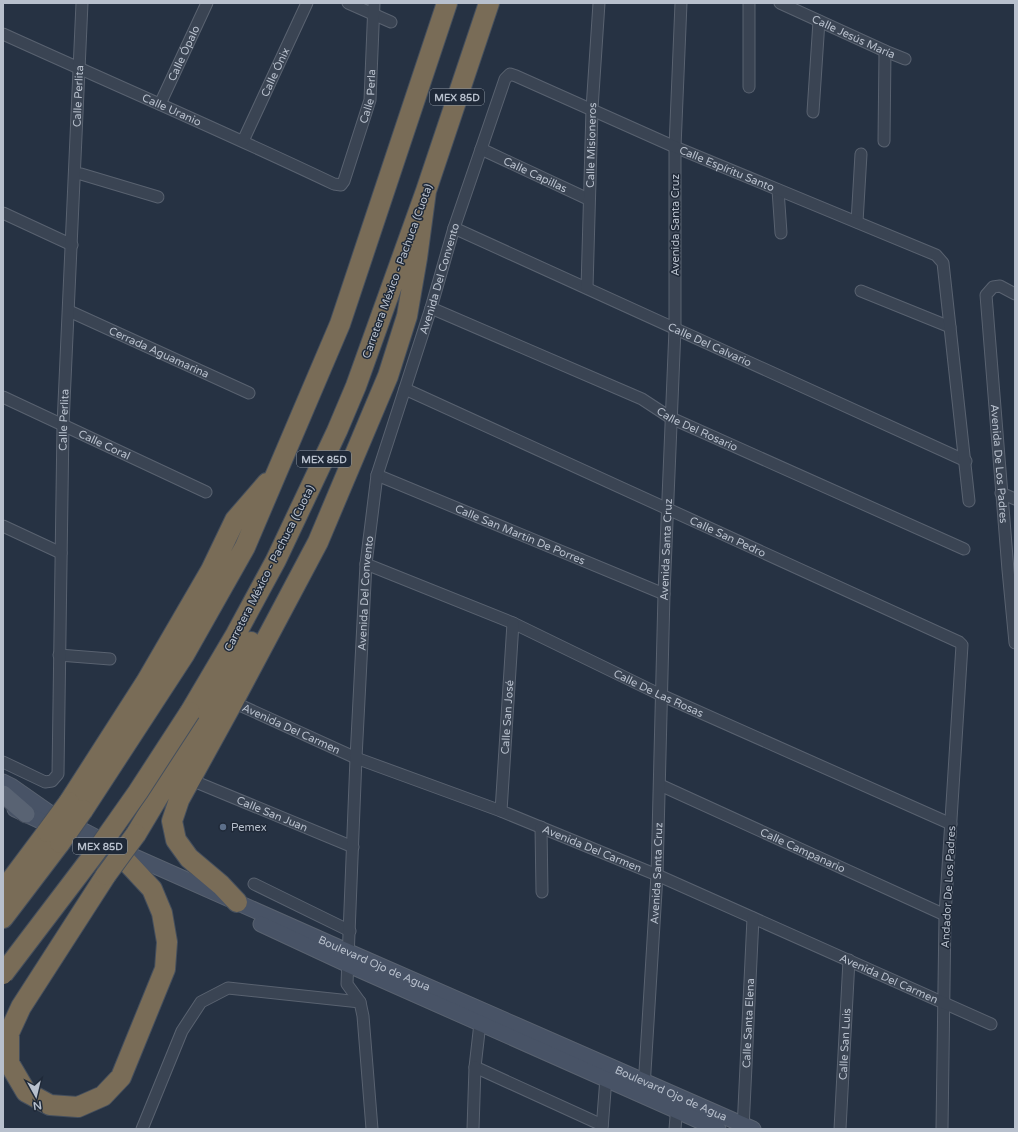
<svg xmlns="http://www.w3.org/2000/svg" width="1018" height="1132" font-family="'Varela Round',sans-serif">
	<rect width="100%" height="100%" fill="#263243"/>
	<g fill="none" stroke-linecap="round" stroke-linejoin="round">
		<g stroke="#596270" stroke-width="13">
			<g id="street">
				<path d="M348,3L391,22"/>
				<path id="s1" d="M780,3L885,51L905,59"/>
				<path id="s2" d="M3,34C113,84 225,132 334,184L341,185L344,181L370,100L374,3"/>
				<path d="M749,87V3"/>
				<path id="s3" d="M160,104L207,3"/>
				<path d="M813,112L819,21"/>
				<path id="s4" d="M243,141L307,3"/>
				<path d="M884,141L885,51"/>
				<path id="s5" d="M481,149L588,199"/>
				<path d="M75,174H81L158,197"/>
				<path d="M778,190L781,233"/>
				<path d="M3,213L72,245"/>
				<path d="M857,222L861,154"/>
				<path id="s6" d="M454,228L966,461"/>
				<path id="s7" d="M587,288L592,109L599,3"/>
				<path d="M861,291L950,327"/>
				<path id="s8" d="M1015,294L1000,286L993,287L986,295L1008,570L1015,643"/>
				<path id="s9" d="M431,308L642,399L671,418L964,549"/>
				<path id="s10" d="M69,311L249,393"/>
				<path id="s11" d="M405,389L959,642L962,645L945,915L942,1129"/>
				<path id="s12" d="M3,397L206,492"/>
				<path id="s13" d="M377,475L664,594"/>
				<path d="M1001,493L1015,499"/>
				<path d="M3,526L61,553"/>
				<path id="s14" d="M366,564L513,623L661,695L951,824"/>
				<path d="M59,655L110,659"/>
				<path id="s15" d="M233,702L356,758L501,811L657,875L991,1024"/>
				<path id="s16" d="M3,762L45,782L52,781L58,774L63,425L82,3"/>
				<path id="s17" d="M191,780L353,847"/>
				<path id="s18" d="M660,785L945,915"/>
				<path id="s19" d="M501,811L513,623"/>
				<path d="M541,827L542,892"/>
				<path d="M254,884L350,931"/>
				<path d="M480,1023L475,1067L602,1125"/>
				<path id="s20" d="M644,1088L657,875L664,594L675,329V147L681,3"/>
				<path d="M142,1129L182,1031L201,1002L228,988L360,1002"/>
				<path id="s21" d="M372,1129L363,1016L360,1002L347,984L356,758L366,564L377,475L431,308L454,228L505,79L510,74L516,76L675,147L936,255L943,263L969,501"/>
				<path d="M473,1129L475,1067"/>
				<path d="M602,1129L606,1078"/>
				<path d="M675,1129L677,1104"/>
				<path id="s22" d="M743,1129L753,918"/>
				<path id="s23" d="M840,1129L849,960"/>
			</g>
		</g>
		<g stroke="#596270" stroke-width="17">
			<g id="secondary">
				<path id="s24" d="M3,782L11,786L51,814L128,854L349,952L753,1129"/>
				<path d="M15,809L60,830"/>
				<path d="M261,924L349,965L718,1129"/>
			</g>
		</g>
		<g stroke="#444d5c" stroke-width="19">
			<path id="primary" d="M3,794L26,814"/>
		</g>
		<g stroke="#454f5d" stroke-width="22">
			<path id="highway" d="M190,712L236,634L276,560L337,431L356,386L426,191L489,3
				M69,802L146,682L211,570L235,520L267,483
				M83,810L184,655L245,547L340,324L447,3
				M136,834L251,642
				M106,875L21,1007L9,1033V1063L26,1092L50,1105L78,1107L103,1096L121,1077L165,969L167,942L162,913L152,889L125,860
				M3,891L47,832
				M237,902L221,885L189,858L176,840L172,821L179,800L233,702L318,542L388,376L407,316L417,258L426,191
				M3,918L60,843"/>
		</g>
		<use href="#street" stroke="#3a4453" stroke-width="11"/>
		<use href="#secondary" stroke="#485366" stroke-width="15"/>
		<use href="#primary" stroke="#596373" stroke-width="17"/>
		<use href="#highway" stroke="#796c57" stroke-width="20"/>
		<g stroke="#454f5d" stroke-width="22" stroke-linecap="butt">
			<path id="highway-bridge" d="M47,832L69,802
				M60,843L83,810
				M106,875L136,834
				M3,974L95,853L138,792L190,712"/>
		</g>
		<use href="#highway-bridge" stroke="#796c57" stroke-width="20"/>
	</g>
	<circle fill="#5c6f8a" stroke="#1f2938" stroke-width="1.5" cx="223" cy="827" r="4"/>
	<g text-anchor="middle" stroke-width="3" stroke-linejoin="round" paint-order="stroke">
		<g fill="#1f2938" stroke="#8a93a0" stroke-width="1">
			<rect x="430" y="89" width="54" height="16" rx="3"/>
			<rect x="297" y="451" width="54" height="16" rx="3"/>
			<rect x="73" y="838" width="54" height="16" rx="3"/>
		</g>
		<g font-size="10" font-weight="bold" fill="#b8c0cd">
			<text x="457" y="101">MEX 85D</text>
			<text x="324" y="463">MEX 85D</text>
			<text x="100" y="850">MEX 85D</text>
		</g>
		<g font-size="11" fill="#b8c0cd" stroke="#1f2938">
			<text dy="4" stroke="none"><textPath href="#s1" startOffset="81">Calle Jesús María</textPath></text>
			<text dy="4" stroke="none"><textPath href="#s3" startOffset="56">Calle Ópalo</textPath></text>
			<text dy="4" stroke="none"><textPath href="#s4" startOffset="76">Calle Ónix</textPath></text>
			<text dy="4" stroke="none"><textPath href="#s16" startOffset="741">Calle Perlita</textPath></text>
			<text dy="4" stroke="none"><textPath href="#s2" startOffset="464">Calle Perla</textPath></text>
			<text dy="4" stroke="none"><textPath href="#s2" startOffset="185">Calle Uranio</textPath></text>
			<text dy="4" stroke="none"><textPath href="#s7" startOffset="143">Calle Misioneros</textPath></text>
			<text dy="4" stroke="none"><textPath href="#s21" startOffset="1320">Calle Espíritu Santo</textPath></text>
			<text dy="4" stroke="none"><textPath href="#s5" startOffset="60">Calle Capillas</textPath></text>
			<text transform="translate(675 225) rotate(-90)" y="4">Avenida Santa Cruz</text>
			<text transform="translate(397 271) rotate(-70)" y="4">Carretera México - Pachuca (Cuota)</text>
			<text dy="4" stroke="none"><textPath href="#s21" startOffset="866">Avenida Del Convento</textPath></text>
			<text dy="4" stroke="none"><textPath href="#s6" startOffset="281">Calle Del Calvario</textPath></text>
			<text dy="4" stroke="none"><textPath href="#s10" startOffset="99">Cerrada Aguamarina</textPath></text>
			<text dy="4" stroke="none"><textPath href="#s16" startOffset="417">Calle Perlita</textPath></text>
			<text dy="4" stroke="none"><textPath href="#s9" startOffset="293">Calle Del Rosario</textPath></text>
			<text dy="4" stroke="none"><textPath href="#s12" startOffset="112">Calle Coral</textPath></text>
			<text dy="4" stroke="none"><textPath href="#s8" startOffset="204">Avenida De Los Padres</textPath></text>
			<text dy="4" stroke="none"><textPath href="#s13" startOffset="155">Calle San Martín De Porres</textPath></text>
			<text dy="4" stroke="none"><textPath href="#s11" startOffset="355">Calle San Pedro</textPath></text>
			<text dy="4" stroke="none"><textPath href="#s20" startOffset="539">Avenida Santa Cruz</textPath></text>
			<text transform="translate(269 568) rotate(-63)" y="4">Carretera México - Pachuca (Cuota)</text>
			<text dy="4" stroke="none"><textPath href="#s21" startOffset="541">Avenida Del Convento</textPath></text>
			<text dy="4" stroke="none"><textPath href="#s14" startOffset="320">Calle De Las Rosas</textPath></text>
			<text dy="4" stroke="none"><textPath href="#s19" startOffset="94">Calle San José</textPath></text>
			<text dy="4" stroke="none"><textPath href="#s15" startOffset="64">Avenida Del Carmen</textPath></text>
			<text dy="4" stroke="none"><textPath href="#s17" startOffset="88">Calle San Juan</textPath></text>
			<text dy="4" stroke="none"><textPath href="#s15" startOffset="388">Avenida Del Carmen</textPath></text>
			<text dy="4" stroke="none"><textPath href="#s18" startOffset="157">Calle Campanario</textPath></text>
			<text dy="4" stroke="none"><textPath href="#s20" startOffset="215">Avenida Santa Cruz</textPath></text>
			<text transform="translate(948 887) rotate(-87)" y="4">Andador De Los Padres</text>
			<text dy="4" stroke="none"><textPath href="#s24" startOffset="414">Boulevard Ojo de Agua</textPath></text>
			<text dy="4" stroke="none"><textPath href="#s15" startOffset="712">Avenida Del Carmen</textPath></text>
			<text dy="4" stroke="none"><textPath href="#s22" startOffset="106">Calle Santa Elena</textPath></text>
			<text dy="4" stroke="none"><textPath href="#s23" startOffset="85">Calle San Luis</textPath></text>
			<text dy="4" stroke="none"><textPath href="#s24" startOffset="738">Boulevard Ojo de Agua</textPath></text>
		</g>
		<g font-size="11" fill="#b8c0cd" stroke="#1f2938" text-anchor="start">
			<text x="231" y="831">Pemex</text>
		</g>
	</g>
	<rect width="1018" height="1132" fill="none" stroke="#b8c0cd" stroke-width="8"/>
	<g transform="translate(36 1096) rotate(172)" stroke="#1f2938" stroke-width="3" paint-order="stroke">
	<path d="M0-3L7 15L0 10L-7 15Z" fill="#b8c0cd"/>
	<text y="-6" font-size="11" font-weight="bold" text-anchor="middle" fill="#b8c0cd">N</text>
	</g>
</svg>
